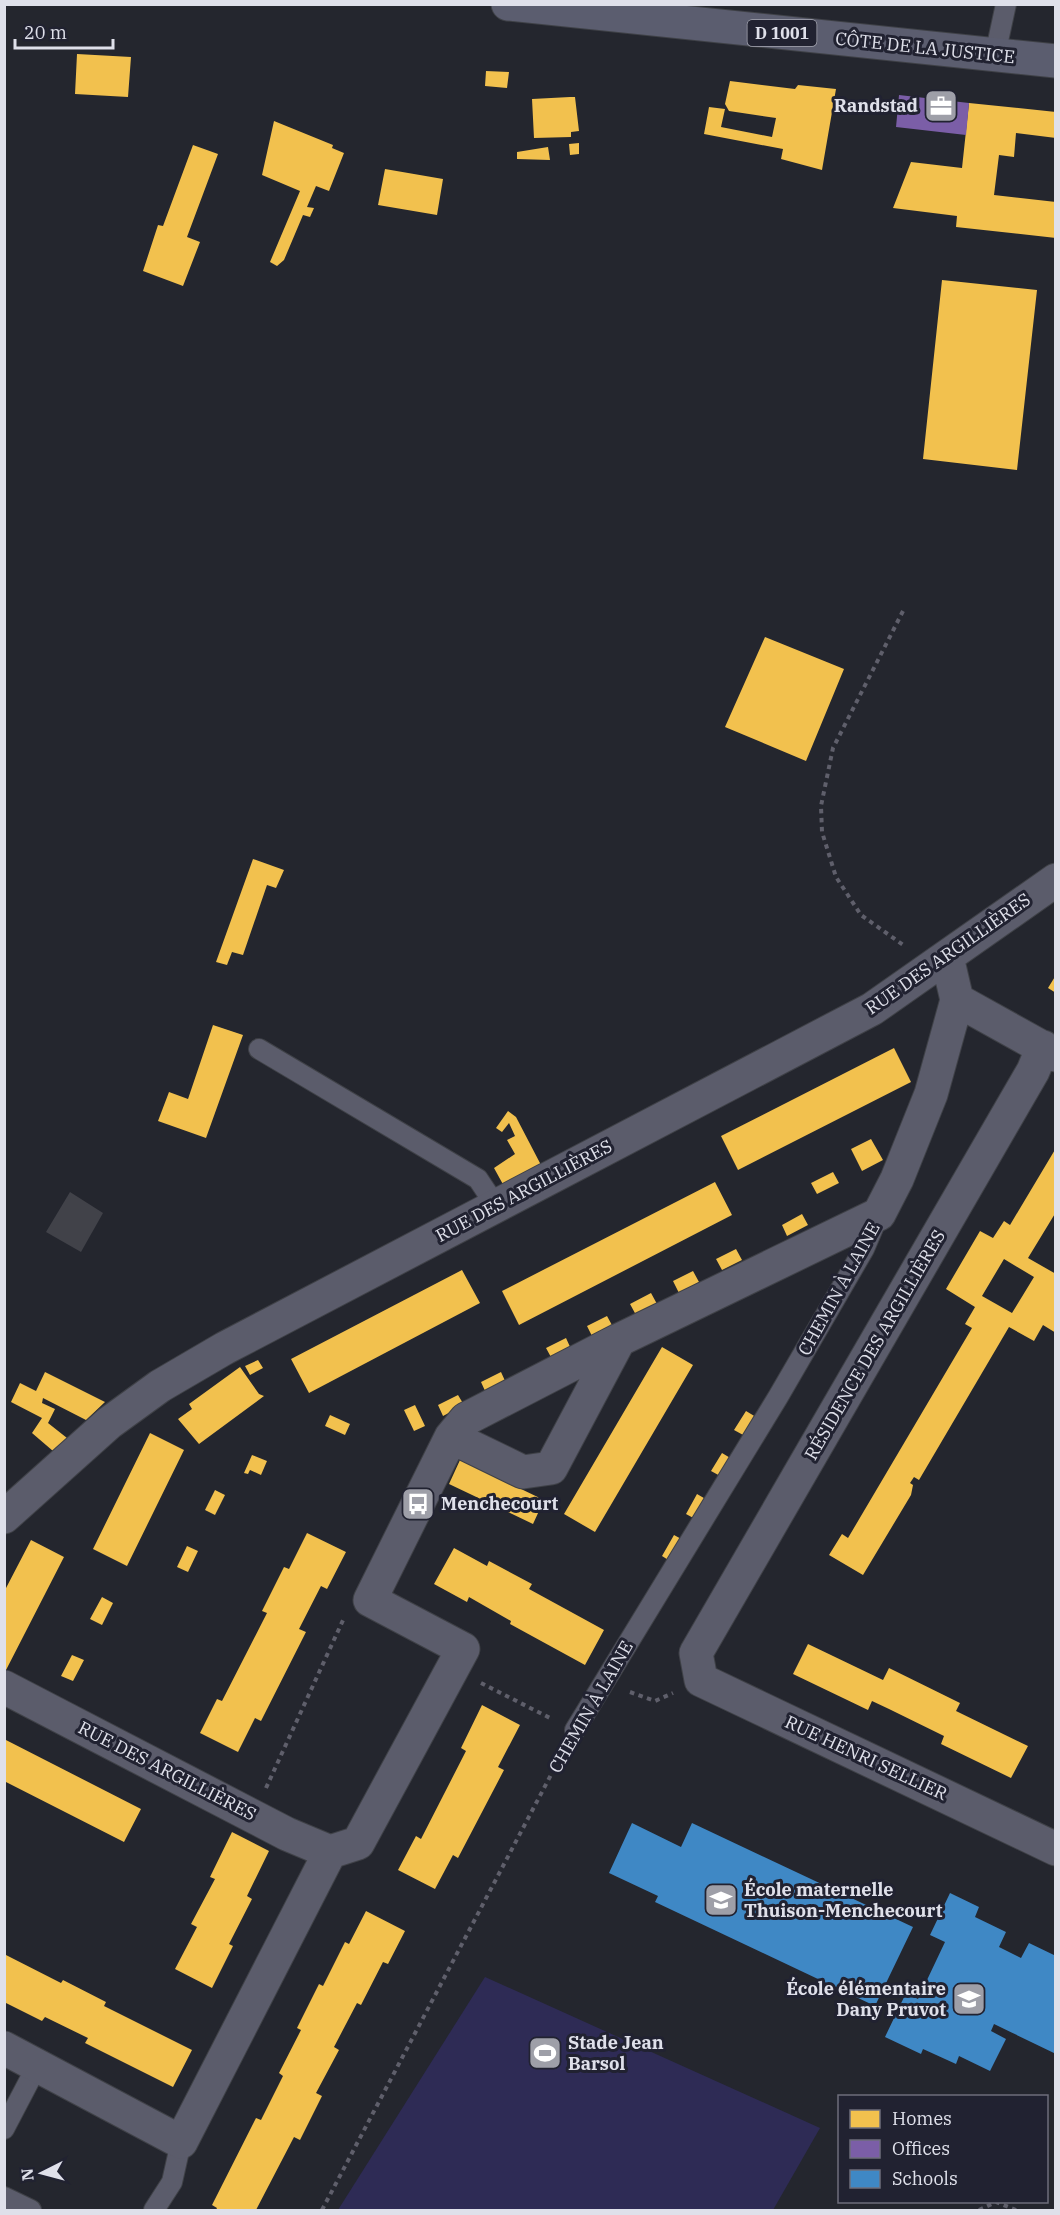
<svg xmlns="http://www.w3.org/2000/svg" width="1060" height="2215" font-family="'IBM Plex Serif',serif">
	<rect width="100%" height="100%" fill="#24262e"/>
	<path fill="#2e2b55" d="M485,1977L820,2128L773,2210H338Z"/>
	<path fill="#f2c14e" fill-rule="evenodd" d="M77,54L131,57L128,97L75,94Z
		M486,71L509,72L507,88L485,86Z
		M730,81L795,89L798,85L836,89L822,170L781,159L783,149L704,134L709,107L725,109L721,127L772,137L776,118L729,111L725,104Z
		M570,97H575L579,131L571,132V137L534,138L532,99Z
		M969,103L1056,112V138L1016,133L1014,157L999,155L994,195L1056,202V238L956,227L957,216L893,208L911,162L962,168Z
		M274,121L333,145L332,148L344,153L329,191L316,186L307,207L314,208L310,217L303,215L284,260L277,266L270,262L300,191L262,175Z
		M579,143V154L570,155L569,144Z
		M193,145L218,154L187,237L200,242L183,286L143,271L158,225L163,226Z
		M548,147L550,160L517,159V152Z
		M385,169L443,179L437,215L378,205Z
		M942,280L1037,290L1017,470L923,459Z
		M765,637L844,669L806,761L725,727Z
		M253,859L284,870L276,888L267,885L243,955L232,952L227,965L216,962Z
		M1056,975V993L1048,988Z
		M213,1025L243,1035L206,1138L158,1121L169,1092L188,1099Z
		M894,1048L911,1082L738,1170L721,1136Z
		M508,1111L516,1117L541,1165L505,1188L494,1168L515,1154L507,1140L515,1136L509,1123L502,1132L496,1128Z
		M871,1139L883,1160L862,1171L851,1149Z
		M1056,1148V1212L1028,1258L1056,1274V1333L1043,1325L1034,1341L1009,1327L919,1480L914,1477L910,1483L913,1485L911,1495L863,1575L829,1555L842,1534L848,1538L972,1328L965,1324L975,1307L946,1289L980,1231L993,1238L1004,1221L1010,1225ZM1004,1259L1034,1277L1012,1313L982,1296Z
		M833,1172L839,1183L817,1194L811,1183Z
		M715,1182L732,1215L519,1325L502,1291Z
		M802,1214L808,1225L787,1236L782,1225Z
		M736,1249L742,1260L722,1270L716,1259Z
		M462,1270L480,1303L309,1393L291,1359Z
		M693,1271L699,1282L679,1293L673,1281Z
		M651,1293L657,1304L636,1315L630,1304Z
		M607,1316L613,1327L593,1338L587,1326Z
		M566,1338L571,1349L552,1359L546,1348Z
		M662,1347L693,1365L595,1532L564,1514Z
		M258,1360L263,1368L250,1375L245,1366Z
		M240,1367L259,1394L264,1396L199,1444L178,1419L192,1409L189,1404Z
		M45,1372L105,1402L86,1420L43,1398L42,1403L55,1409L48,1423L67,1438L53,1451L32,1433L42,1418L11,1402L20,1383L36,1391Z
		M501,1372L506,1383L486,1393L481,1382Z
		M458,1395L464,1405L443,1416L438,1405Z
		M415,1405L425,1426L414,1431L404,1410Z
		M746,1411L756,1417L745,1436L734,1430Z
		M330,1415L350,1424L345,1435L325,1426Z
		M150,1433L184,1450L127,1566L93,1549Z
		M722,1453L732,1459L722,1477L711,1471Z
		M252,1455L267,1461L261,1475L250,1470L248,1474L244,1473Z
		M460,1460L544,1500L533,1524L449,1484Z
		M215,1490L225,1495L215,1515L205,1510Z
		M697,1494L709,1501L697,1520L686,1514Z
		M307,1533L346,1552L327,1589L321,1586L299,1629L306,1632L261,1721L255,1718L238,1752L200,1733L217,1699L222,1701L267,1613L262,1611L284,1567L289,1569Z
		M674,1535L685,1541L673,1563L662,1556Z
		M31,1540L64,1557L5,1672V1590Z
		M187,1546L198,1551L188,1572L177,1567Z
		M454,1548L487,1566L489,1561L532,1584L529,1589L604,1630L585,1665L510,1624L511,1621L469,1597L467,1602L434,1584Z
		M102,1597L113,1603L102,1625L90,1619Z
		M808,1644L883,1680L889,1668L960,1703L956,1711L1028,1746L1011,1778L941,1744L944,1736L889,1709L872,1701L868,1710L793,1674Z
		M72,1655L84,1660L73,1681L61,1676Z
		M482,1705L520,1725L498,1767L504,1770L458,1858L453,1855L435,1889L398,1870L416,1836L421,1839L466,1751L461,1748Z
		M4,1739L141,1809L124,1842L4,1781Z
		M232,1832L269,1851L247,1896L252,1899L229,1944L233,1946L212,1988L175,1969L197,1927L191,1924L215,1879L210,1877Z
		M366,1911L405,1931L388,1964L383,1962L361,2005L357,2003L334,2047L339,2050L316,2093L322,2096L300,2140L294,2137L256,2210H216L217,2208L212,2205L256,2118L261,2120L283,2076L279,2073L301,2030L297,2028L319,1984L323,1986L345,1942L349,1944Z
		M4,1954L61,1983L63,1980L106,2002L104,2006L192,2050L173,2087L85,2043L88,2038L45,2017L42,2021L4,2002Z"/>
	<path fill="#7b5ea7" d="M899,95L969,103L966,135L896,127Z"/>
	<path fill="#3f88c5" d="M632,1823L681,1847L692,1823L913,1927L875,2006L655,1902L658,1896L609,1873Z
		M950,1893L979,1907L975,1917L1006,1932L999,1947L1021,1958L1029,1943L1056,1956V2054L994,2024L991,2031L1006,2039L990,2071L959,2056L956,2064L923,2049L921,2054L885,2037L906,1993L918,1999L945,1942L930,1935Z"/>
	<path fill="#414249" d="M70,1192L103,1213L81,1252L46,1232Z"/>
	<g fill="none" stroke-linecap="round" stroke-linejoin="round">
		<g stroke="#3f4147" stroke-width="22">
			<path id="lane" d="M995,55L1006,4
				M259,1049L478,1179L496,1206
				M575,1730L778,1397L864,1249L879,1214
				M4,2129L37,2066
				M4,2197L31,2210
				M154,2210L172,2182L181,2142"/>
		</g>
		<g stroke="#3f4147" stroke-width="35">
			<path id="street" d="M957,1000L1056,1055
				M1043,1047L1033,1071L696,1653L701,1680L1056,1849
				M451,1437L523,1472L551,1468L619,1340
				M4,1517L109,1423L160,1386L225,1348L872,1009L1056,880
				M4,1687L287,1834L330,1852
				M4,2048L181,2142L330,1852L358,1843L463,1649L370,1600L451,1437L466,1419L619,1340L879,1214L897,1179L931,1094L957,1000L947,957"/>
		</g>
		<g stroke="#3f4147" stroke-width="35">
			<path id="primary" d="M508,4L1056,61"/>
		</g>
		<path stroke="#5f5f6b" stroke-width="4" stroke-dasharray="4.5 4.5" stroke-linecap="butt" d="M903,611L833,748L821,806L822,832L836,877L861,915L906,947
			M481,1683L552,1719
			M630,1692L655,1701L673,1693
			M266,1788L344,1618
			M322,2210L563,1752
			M979,2210L996,2202L1016,2210"/>
		<use href="#lane" stroke="#5b5c6b" stroke-width="20"/>
		<use href="#street" stroke="#5b5c6b" stroke-width="33"/>
		<use href="#primary" stroke="#5b5d6f" stroke-width="33"/>
	</g>
	<defs>
		<g id="office-square" transform="scale(1.725)"><rect x="-9" y="-9" width="18" height="18" rx="4" fill="#9e9fa8" stroke="#212231"/><path d="M-6-3h4V-5.5h4V-3h4V5H-6ZM-1-4.5V-3h2v-1.5ZM-6 0V1H6V0Z" fill="#fff"/></g>
		<g id="bus-square" transform="scale(1.725)"><rect x="-9" y="-9" width="18" height="18" rx="4" fill="#9e9fa8" stroke="#212231"/><path d="M-5-6H5V4H4V6H2V4H-2V6H-4V4H-5ZM-3.5-4V0h7V-4ZM-3.5 1.2v1.5H-2V1.2ZM2 1.2v1.5H3.5V1.2Z" fill="#fff"/></g>
		<g id="school-square" transform="scale(1.725)"><rect x="-9" y="-9" width="18" height="18" rx="4" fill="#9e9fa8" stroke="#212231"/><path d="M0-5L7-2L0 1L-7-2ZM-4 1L0 2.5L4 1V4Q0 6-4 4Z" fill="#fff"/></g>
		<g id="stadium-square" transform="scale(1.725)"><rect x="-9" y="-9" width="18" height="18" rx="4" fill="#9e9fa8" stroke="#212231"/><path d="M0-5a6.5 5 0 1 0 0 10a6.5 5 0 1 0 0-10ZM-3.5-1.8h7v3.6h-7Z" fill="#fff"/></g>
	</defs>
	<g fill-rule="evenodd">
		<use href="#office-square" x="941" y="106"/>
		<use href="#bus-square" x="418" y="1504"/>
		<use href="#school-square" x="721" y="1900"/>
		<use href="#school-square" x="969" y="1999"/>
		<use href="#stadium-square" x="545" y="2053"/>
	</g>
	<g text-anchor="middle" stroke-width="6" stroke-linejoin="round" paint-order="stroke">
		<rect fill="#212231" stroke="#a6a7b2" stroke-width="1.5" x="747.5" y="20" width="69" height="26" rx="4.5"/>
		<g font-size="16" font-weight="bold" fill="#dfe0ea">
			<text x="782" y="39">D 1001</text>
		</g>
		<g font-size="18" fill="#dfe0ea" stroke="#212231">
			<text transform="translate(925 48) rotate(6)" y="6">CÔTE DE LA JUSTICE</text>
			<text transform="translate(948 954) rotate(-35)" y="6">RUE DES ARGILLIÈRES</text>
			<text transform="translate(524 1191) rotate(-28)" y="6">RUE DES ARGILLIÈRES</text>
			<text transform="translate(839 1289) rotate(-61)" y="6">CHEMIN À LAINE</text>
			<text transform="translate(875 1345) rotate(-60)" y="6">RÉSIDENCE DES ARGILLIÈRES</text>
			<text transform="translate(591 1707) rotate(-60)" y="6">CHEMIN À LAINE</text>
			<text transform="translate(866 1758) rotate(25)" y="6">RUE HENRI SELLIER</text>
			<text transform="translate(167 1771) rotate(27)" y="6">RUE DES ARGILLIÈRES</text>
		</g>
		<g font-size="18" font-weight="bold" fill="#dfe0ea" stroke="#212231" text-anchor="start">
			<text x="918" y="112" text-anchor="end">Randstad</text>
			<text x="441" y="1510">Menchecourt</text>
			<text x="744" y="1896">École maternelle<tspan x="744" dy="21">Thuison-Menchecourt</tspan></text>
			<text x="946" y="1995" text-anchor="end">École élémentaire<tspan x="946" dy="21">Dany Pruvot</tspan></text>
			<text x="568" y="2049">Stade Jean<tspan x="568" dy="21">Barsol</tspan></text>
		</g>
	</g>
	<rect width="1060" height="2215" fill="none" stroke="#dfe0ea" stroke-width="12"/>
	<rect x="838" y="2095" width="210" height="108" fill="#212231" stroke="#6d6e7b" stroke-width="1.5"/>
	<rect x="850" y="2110" width="30" height="18" fill="#f2c14e" stroke="#6d6e7b" stroke-width="1.5"/>
	<text x="892" y="2125" font-size="18" fill="#dfe0ea">Homes</text>
	<rect x="850" y="2140" width="30" height="18" fill="#7b5ea7" stroke="#6d6e7b" stroke-width="1.5"/>
	<text x="892" y="2155" font-size="18" fill="#dfe0ea">Offices</text>
	<rect x="850" y="2170" width="30" height="18" fill="#3f88c5" stroke="#6d6e7b" stroke-width="1.5"/>
	<text x="892" y="2185" font-size="18" fill="#dfe0ea">Schools</text>
	<g transform="translate(42 2173) rotate(264)" stroke="#212231" stroke-width="4.5" paint-order="stroke">
	<path d="M0-4.5L10 22L0 15L-10 22Z" fill="#dfe0ea"/>
	<text y="-9" font-size="16" font-weight="bold" text-anchor="middle" fill="#dfe0ea">N</text>
	</g>
	<path d="M15 39v9h98v-9" fill="none" stroke="#dfe0ea" stroke-width="3"/>
	<text x="24" y="39" font-size="18" fill="#dfe0ea" stroke="#212231" stroke-width="4.5" paint-order="stroke">20 m</text>
</svg>
